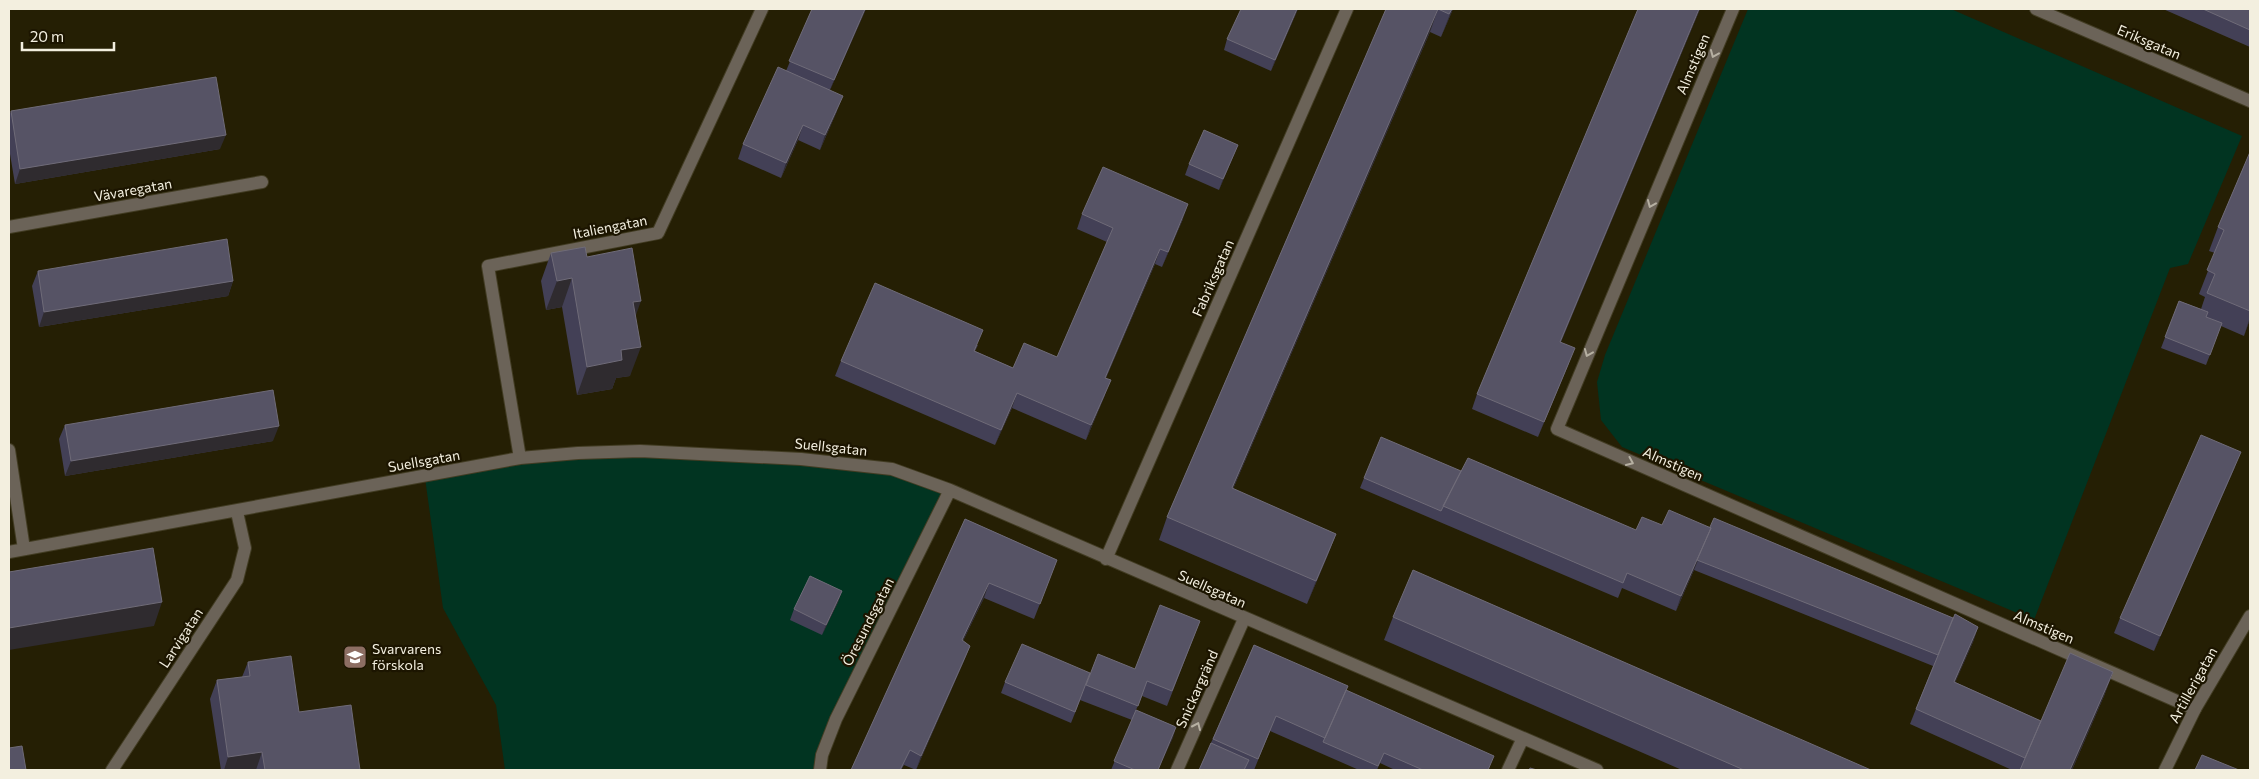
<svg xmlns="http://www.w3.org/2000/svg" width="2259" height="779" font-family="Commissioner,sans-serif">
	<rect width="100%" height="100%" fill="#251f04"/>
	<path fill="#013421" d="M1748,9H1951L2242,136L2188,264L2170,268L2034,620L1622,447L1601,420L1597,382L1605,355Z
		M578,453L892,469L950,490L836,718L820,770H505L496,705L443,608L425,478Z"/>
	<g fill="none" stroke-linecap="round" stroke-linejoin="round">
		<g stroke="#423c23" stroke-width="14">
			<path id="minor" d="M1733,9L1557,429L2195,709
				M9,227L262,182
				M9,450L24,549
				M520,458L488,266L658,233L762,9
				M9,552L520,458L578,453L640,451L801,459L892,469L950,490L1597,770
				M1106,559L1347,9
				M112,770L237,580L245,548L237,512
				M820,770L822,755L836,719L950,490
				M1177,770L1244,619
				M1508,770L1522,740"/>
		</g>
		<g stroke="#423c23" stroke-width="14">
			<path id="tertiary" d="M2036,9L2250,101
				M2165,770L2195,709L2250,616"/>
		</g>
		<use href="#minor" stroke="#6b6358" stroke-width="12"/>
		<use href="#tertiary" stroke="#6b6358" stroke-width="12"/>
	</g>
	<path fill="#434056" d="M812,9H866L830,90L837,111L820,150L798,140L781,178L738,159L743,144L786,71Z
		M1298,9L1271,71L1224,50L1227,39Z
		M1386,9H1453L1441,37L1430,32L1233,489L1336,534L1327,557L1307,604L1159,540L1167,517Z
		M1638,9H1700L1561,342L1569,363L1538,437L1472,409L1477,394Z
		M2163,9H2250V47Z
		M11,111L220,149L15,184L9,148V116Z
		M1238,145L1219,190L1185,175L1189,164Z
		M2250,152V319L2244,336L2221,326L2206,365L2161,348L2179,301L2201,309L2205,297L2199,294L2215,253L2209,251L2218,227Z
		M1082,214L1183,219L1162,267L1155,264L1106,378L1105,395L1086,440L1012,408L995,445L835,376L841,361L978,345L975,351L1013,368L1057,357L1107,242L1077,229Z
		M551,253L587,257L635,317L630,376L616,378L612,389L577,395L562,307L546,310L541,281Z
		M38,271L233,281L228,296L39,327L32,286Z
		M65,425L273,441L65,476L59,439Z
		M2235,467L2154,651L2114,633L2120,618Z
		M1461,471L1636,530L1662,525L1710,527L1953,618L1978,627L1973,642L1955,682L2041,721L2113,672L2104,696L2072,770H2012L1910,724L1933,666L1694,570L1676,611L1622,588L1618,598L1360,488L1364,478Z
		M965,519L1057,560L1034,619L984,598L963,641L970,646L964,661L916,770L904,765L901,770H851Z
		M842,591L838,602L822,635L790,620L794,609Z
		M1393,617L1871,770H1682L1384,640Z
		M1200,621L1167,706L1142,696L1136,710L1176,727L1158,770H1111L1132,720L1080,700L1083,693L1071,723L1001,693L1005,682L1135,669Z
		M1254,645L1346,690L1489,770H1395L1380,763L1377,770H1359L1270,731L1254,770H1199Z
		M248,662L299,712L360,770H221L210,699L217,680L242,677Z"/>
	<path fill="#2f2b2f" d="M865,9H866L828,95L834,80Z
		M1297,9H1298L1271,71L1275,60Z
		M1438,9L1430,32L1223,512L1232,488Z
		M1452,9H1453L1441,37Z
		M1699,9H1700L1554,357L1560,342Z
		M843,96L837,111L820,150L825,135Z
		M803,125L798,140L781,178L786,163Z
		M226,135L220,149L15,184L20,169Z
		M1238,145L1234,155L1219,190L1223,179Z
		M1188,204L1183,219L1162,267L1168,252Z
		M1160,249L1155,264L1099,393L1105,378Z
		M572,278L562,307L546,310L557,281Z
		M233,281L228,296L39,327L44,312Z
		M641,301L631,329L633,302Z
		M2250,317V319L2244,336Z
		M641,347L630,376L616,378L612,389L577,395L587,367L621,350Z
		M1575,348L1569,363L1538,437L1544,422Z
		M1111,380L1105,395L1086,440L1091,425Z
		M1017,393L1012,408L995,445L1001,430Z
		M279,426L273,441L65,476L71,461Z
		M2241,452L2235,467L2154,651L2160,636Z
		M1711,528L1694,570L1676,611L1681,596Z
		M1336,534L1327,557L1307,604L1316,581Z
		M989,583L984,598L956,655L962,640Z
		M842,591L838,602L822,635L826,625Z
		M162,602L154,626L9,650V628Z
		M1978,627L1973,642L1949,697L1954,682Z
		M970,646L964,661L916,770L921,756Z
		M2113,672L2104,696L2072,770H2070Z
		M1176,727L1173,738L1158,770Z
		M262,752L256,770H224L228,757Z"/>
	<path fill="#565365" stroke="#6f6b78" d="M812,9H865L834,80L789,61Z
		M1241,9H1297L1275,60L1227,39Z
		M1386,9H1438L1232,488L1336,534L1316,581L1167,517Z
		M1438,9H1452L1449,14Z
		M1638,9H1699L1560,342L1575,348L1544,422L1477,394Z
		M2203,9H2250V30Z
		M778,67L843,96L825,135L803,125L786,163L743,144Z
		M216,77L226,135L20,169L11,111Z
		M1204,130L1238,145L1223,179L1189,164Z
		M2250,152V311L2207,293L2215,274L2207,270L2224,230L2218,227Z
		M1103,167L1188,204L1168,252L1160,249L1105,378L1111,380L1091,425L1017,393L1001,430L841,361L875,283L983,330L974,351L1013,368L1024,343L1057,357L1113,228L1082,214Z
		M227,239L233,281L44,312L38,271Z
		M585,247L587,257L632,248L641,301L633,302L641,347L621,350L622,360L587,367L572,278L557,281L551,253Z
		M2179,301L2208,312L2206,317L2222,323L2210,355L2165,337Z
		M273,390L279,426L71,461L65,425Z
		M2201,435L2241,452L2160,636L2120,618Z
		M1381,437L1461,471L1441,511L1364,478Z
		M1468,458L1636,530L1642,517L1662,525L1669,510L1711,528L1681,596L1627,573L1623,583L1443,506Z
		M1714,518L1953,618L1938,655L1697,560L1711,528L1710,527Z
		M965,519L1057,560L1040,604L989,583L962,640L970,646L921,756L910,750L900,770H851Z
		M153,548L162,602L9,628V572Z
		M1413,570L1871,770H1744L1393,617Z
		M810,576L842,591L826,625L794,609Z
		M1160,605L1200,621L1172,691L1147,681L1138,706L1086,685L1098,654L1135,669Z
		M1955,614L1978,627L1954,682L2041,721L2025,758L1916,709Z
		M1022,644L1090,673L1075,712L1005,682Z
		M1254,645L1348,686L1325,738L1276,716L1258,759L1213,739Z
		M2070,653L2113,672L2070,770H2020Z
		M291,656L299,712L351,705L360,770H265L262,752L228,757L217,680L250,676L248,662Z
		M1346,690L1494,756L1488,770H1423L1384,753L1378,766L1323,742Z
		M1136,710L1176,727L1158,770H1135L1114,761Z
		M1211,743L1249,760L1244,770H1199Z
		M22,746L26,770H9V748Z
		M2202,755L2239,770H2195Z
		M1530,768L1537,770H1529Z"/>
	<defs><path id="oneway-chevron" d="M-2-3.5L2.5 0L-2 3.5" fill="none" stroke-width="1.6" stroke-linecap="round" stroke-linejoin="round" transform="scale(1.25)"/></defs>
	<g stroke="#b6b0a2">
		<use href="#oneway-chevron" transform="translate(1714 54) rotate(113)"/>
		<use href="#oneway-chevron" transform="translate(1651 204) rotate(113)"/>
		<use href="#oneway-chevron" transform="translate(1588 353) rotate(113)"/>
		<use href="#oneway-chevron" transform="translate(1630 462) rotate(24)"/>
		<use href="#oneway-chevron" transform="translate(1197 726) rotate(-66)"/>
	</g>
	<defs>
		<g id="school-square" transform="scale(1.25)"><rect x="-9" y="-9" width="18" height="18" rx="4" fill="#8d6e63" stroke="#1c1500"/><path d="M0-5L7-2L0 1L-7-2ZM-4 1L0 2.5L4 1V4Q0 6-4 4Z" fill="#fff"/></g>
	</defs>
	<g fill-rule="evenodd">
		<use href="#school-square" x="355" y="657"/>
	</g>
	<g text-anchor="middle" stroke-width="4.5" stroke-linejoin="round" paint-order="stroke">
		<g font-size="14" fill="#f3efdf" stroke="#1c1500">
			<text transform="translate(2149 42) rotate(23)" y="5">Eriksgatan</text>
			<text transform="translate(1693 64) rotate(-67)" y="5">Almstigen</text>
			<text transform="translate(133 190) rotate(-10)" y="5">Vävaregatan</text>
			<text transform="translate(610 227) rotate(-11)" y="5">Italiengatan</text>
			<text transform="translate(1213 278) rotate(-66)" y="5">Fabriksgatan</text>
			<text transform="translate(831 447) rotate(6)" y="5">Suellsgatan</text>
			<text transform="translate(424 461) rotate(-10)" y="5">Suellsgatan</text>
			<text transform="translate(1673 464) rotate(24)" y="5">Almstigen</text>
			<text transform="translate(1212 589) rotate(24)" y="5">Suellsgatan</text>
			<text transform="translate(868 622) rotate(-63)" y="5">Öresundsgatan</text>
			<text transform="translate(2044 627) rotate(23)" y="5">Almstigen</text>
			<text transform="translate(181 638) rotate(-57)" y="5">Larvigatan</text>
			<text transform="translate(2193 685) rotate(-61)" y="5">Artillerigatan</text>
			<text transform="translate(1197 689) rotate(-66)" y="5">Snickargränd</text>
		</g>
		<g font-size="14" fill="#f3efdf" stroke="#1c1500" text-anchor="start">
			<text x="372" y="654">Svarvarens<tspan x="372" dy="16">förskola</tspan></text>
		</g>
	</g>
	<rect width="2259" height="779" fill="none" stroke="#f3efdf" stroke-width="20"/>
	<path d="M22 42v8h92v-8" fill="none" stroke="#f3efdf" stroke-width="2.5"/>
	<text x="30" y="42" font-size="15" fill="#f3efdf" stroke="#1c1500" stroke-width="4" paint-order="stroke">20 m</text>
</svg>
